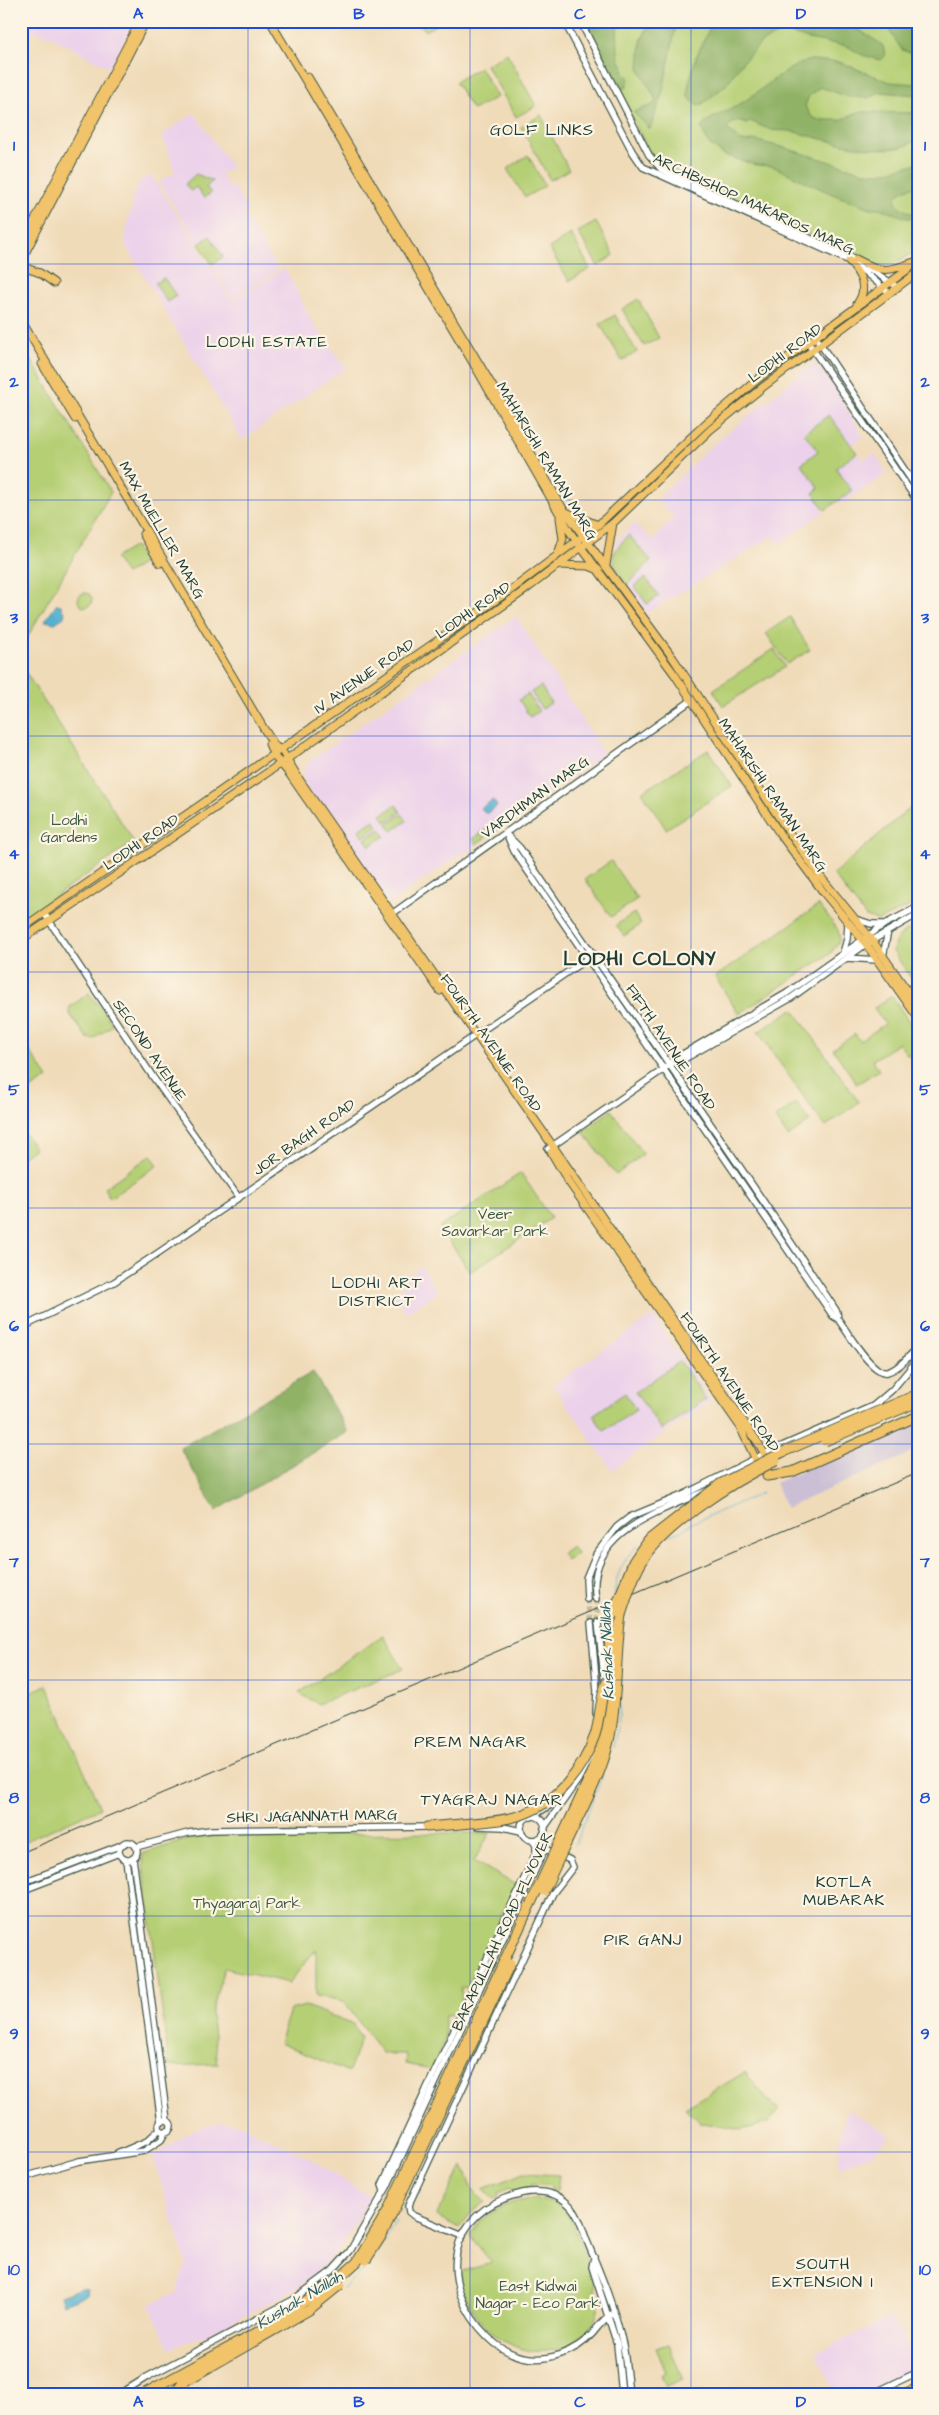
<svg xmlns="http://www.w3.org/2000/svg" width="939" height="2415" font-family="'Architects Daughter',sans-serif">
	<rect width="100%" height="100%" fill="#fcf5e5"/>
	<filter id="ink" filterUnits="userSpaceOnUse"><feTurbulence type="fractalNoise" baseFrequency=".02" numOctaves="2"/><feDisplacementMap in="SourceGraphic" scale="10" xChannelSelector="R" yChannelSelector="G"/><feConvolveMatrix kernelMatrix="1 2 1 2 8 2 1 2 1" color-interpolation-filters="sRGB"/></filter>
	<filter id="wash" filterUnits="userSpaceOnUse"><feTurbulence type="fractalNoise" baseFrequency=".0096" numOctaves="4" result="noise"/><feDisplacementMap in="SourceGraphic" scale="20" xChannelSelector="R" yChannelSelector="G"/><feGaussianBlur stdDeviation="1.12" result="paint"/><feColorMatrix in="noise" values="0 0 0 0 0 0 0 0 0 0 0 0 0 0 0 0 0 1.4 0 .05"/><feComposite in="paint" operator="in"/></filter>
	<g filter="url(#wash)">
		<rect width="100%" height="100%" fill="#f0dbb9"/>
		<path fill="#ecd1ea" d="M21,21H134L110,68L48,35L21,28Z
			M194,113L232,167L221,174L229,188L233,186L248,211L244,214L278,270L233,298L159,182L175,172L162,135Z
			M151,175L233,301L285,268L312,322L346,368L242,440L125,244L128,218L134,203L131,201L140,181Z
			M815,362L838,392L863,437L852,445L863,460L875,453L887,474L842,504L839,501L779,544L773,536L647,613L614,567L612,559L617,540L634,523L653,541L674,516L657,500L708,449Z
			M516,616L604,754L466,853L456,857L389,904L303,781L304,770L310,761Z
			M421,1266L438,1292L406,1313L393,1294L408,1284L404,1278Z
			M652,1316L711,1401L612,1470L553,1385Z
			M847,2109L890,2135L873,2153L839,2169V2141Z
			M220,2122L240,2124L303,2155L370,2197L344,2243L323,2266L294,2290L205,2335L170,2348L149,2305L176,2293L186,2262L153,2157L193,2130Z
			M893,2317L917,2369L863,2394H835L816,2352Z"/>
		<path fill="#cbbfd5" d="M918,1420V1450L786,1508L775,1483Z"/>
		<path fill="#b5cf75" stroke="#6a8654" d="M419,21H443L425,31Z
			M583,21H918V250L893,264L878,266L664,168L650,154Z
			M507,53L536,106L516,117L486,65Z
			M480,67L497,97L473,110L455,82Z
			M541,115L569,170L550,180L521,127Z
			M528,155L545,186L525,197L507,169Z
			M196,174L213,181L206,187L211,193L204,198L196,187L191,191L185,184Z
			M596,222L614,255L598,266L578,232Z
			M571,234L590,269L569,281L549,248Z
			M210,236L223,257L212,264L199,244Z
			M164,278L176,296L167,302L155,283Z
			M638,299L659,338L644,346L622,309Z
			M615,315L637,352L622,361L600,324Z
			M21,343L111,492L21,648Z
			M829,415L857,453L836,468L852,491L825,510L813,493L819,488L801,464L818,451L804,433Z
			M629,535L651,561L627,585C610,562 607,556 629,535Z
			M135,546L144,563L126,574L115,558Z
			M646,578L659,596L647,604L634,586Z
			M78 600a7 7 0 1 1 14 0a7 7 0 1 1-14 0Z
			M790,617L810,650L787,664L766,633Z
			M774,649L785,667L723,706L713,690Z
			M21,665L134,842L21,920Z
			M541,686L551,703L542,709L531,692Z
			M528,694L539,711L530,717L519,700Z
			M708,750L732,786L666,829L642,792Z
			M918,801V902L878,921L866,917L833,874Z
			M396,805L401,812L386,822L381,815Z
			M402,814L407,821L392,831L387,824Z
			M374,820L378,827L363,837L359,830Z
			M495,823L499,828L476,844L473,839Z
			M380,829L385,836L370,846L365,839Z
			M611,861L637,899L611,917L585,879Z
			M819,905L838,930L840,940L831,953L739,1014L715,977Z
			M634,913L641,924L624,936L616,925Z
			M914,926L918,930V989L893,951C895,937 903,933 914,926Z
			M89,993L113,1025L93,1039L87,1038L69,1013L70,1007Z
			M892,996L918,1035V1050L908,1056L899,1043L873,1060L879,1070L857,1084L833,1049L855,1034L860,1041L885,1024L874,1008Z
			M793,1009L859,1102L825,1127L758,1032Z
			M21,1045L26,1046L48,1078L26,1093L21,1086Z
			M796,1103L810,1121L788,1137L775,1118Z
			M611,1110L643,1154L616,1175L583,1132Z
			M21,1129L35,1148L21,1158Z
			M151,1155L158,1165L110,1198L104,1188Z
			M521,1173L551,1218L470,1272L440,1227Z
			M680,1361L706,1399L662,1430L635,1392Z
			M625,1393L636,1410L604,1431L593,1415Z
			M572,1546L577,1553L567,1561L562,1553Z
			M383,1635L403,1669L318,1704L299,1693Z
			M47,1685L100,1808L21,1843V1696Z
			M490,1833L474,1861L516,1885L467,1988H461L462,2003L457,2014L445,2015V2040L432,2069L405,2064L406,2054H383L343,2001L316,1996V1949L289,1983L224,1968L211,2014L218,2064L169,2066L142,1854L192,1838L237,1834Z
			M305,2006L352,2023L361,2038L349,2072L279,2043L290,2010Z
			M745,2072L770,2103L780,2110L768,2123L741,2130L699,2122L685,2108Z
			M463,2166L472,2189L485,2202L473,2211L459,2228L436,2216Z
			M523,2173L559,2175L557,2191L551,2189V2186L531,2184V2188L512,2192L510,2188L498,2193L499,2197L493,2199L483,2189Z
			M533,2199C548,2200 560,2203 569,2216C577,2231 601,2296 598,2311C595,2324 584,2336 572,2343C520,2371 466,2324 459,2272L492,2263L470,2236C483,2213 507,2201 533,2199Z
			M668,2344L683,2379L666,2386L661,2375L666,2372L656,2348Z"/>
		<path fill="#90b266" stroke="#58784d" d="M585,21H617L618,56L624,69L623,72L629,78L626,88H618Z
			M651,21H677L663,91L650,129L633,112L653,105L656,100L639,68L641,41Z
			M713,21H834L859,30L878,42L883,46L885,55L881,60L862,55L847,46L808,39L789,33H780L762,42L740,65L726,85L701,105L696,104L688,97V87L696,57Z
			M883,21H917L918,60L916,55L902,50Z
			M811,60L839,62L890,82L918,84V95L880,92L868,98L849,97L820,87L809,96L805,106L812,117L819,120H841L858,112L918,113C918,124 920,135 912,142C890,160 820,138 795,132C788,130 780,131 772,130C765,128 757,124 750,121L747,124C739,120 733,121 727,128L739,140L747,142L754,140L785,148L864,172L881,173L918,163V186C909,187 897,191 895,200C902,213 910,210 918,218H907L879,208H870L832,194L772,166L756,165L724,155L708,143L701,127C710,117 720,115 731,109C759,95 781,68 811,60Z
			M313,1372L348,1432L216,1511L180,1448Z"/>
		<path fill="#51b0d0" stroke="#387682" d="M21,353L31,368L28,374L21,379Z
			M57,604L61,605L62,610L65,612L64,617L55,623L45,621Z
			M493,800L497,806L486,814L481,808Z
			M82,2288L88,2289L87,2295L63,2304L60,2296Z"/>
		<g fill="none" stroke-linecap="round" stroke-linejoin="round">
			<path stroke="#51b0d0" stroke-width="1" d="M670,1535L681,1531L692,1523L762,1493
				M615,1599C613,1579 624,1557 639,1545
				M613,1748L619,1719L620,1680
				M607,1764L608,1760
				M575,1844L603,1775
				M400,2212L405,2203
				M342,2289C366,2270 382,2248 396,2220"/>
		</g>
	</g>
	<g filter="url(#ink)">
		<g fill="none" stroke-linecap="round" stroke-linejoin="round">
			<path stroke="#c6bb9e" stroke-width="5.5" stroke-dasharray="5.5 3" stroke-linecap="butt" d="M587,1599L591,1623
				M596,1599L598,1622"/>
			<g stroke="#3e5548" stroke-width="8">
				<path id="minor" d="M564,21L632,151L643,167L854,263L886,290
					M580,21L649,155L661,169L859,261
					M867,267L897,287
					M815,336L918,490
					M807,341L918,502
					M506,833L514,851L833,1316L838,1319C847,1331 872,1375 887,1372C899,1369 910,1355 918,1347
					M509,837L520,848C625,1003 735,1155 837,1312L838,1319
					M44,913L153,1077L239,1198
					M389,916L692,700
					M855,919L871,924H885
					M843,953L847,939L848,923
					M883,957L888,931
					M847,958L877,960
					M672,1063L679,1062L791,998L866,944L918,914
					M548,1149L664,1069L676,1058L787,993L885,924L918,907
					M21,1328L114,1282L158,1253L594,954
					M587,1599L586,1578L596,1554L617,1527L630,1517L685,1494L764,1454L873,1406L892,1390L918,1359
					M596,1599C584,1533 661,1511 708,1490
					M598,1622L605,1685
					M591,1623L597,1691L596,1713
					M521 1828a12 12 0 1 1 24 0a12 12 0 1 1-24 0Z
					M531,1817L549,1806L555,1799
					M478,1826L503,1827L521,1831
					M544,1828L578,1780L593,1750
					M119 1851a9 9 0 1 1 18 0a9 9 0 1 1-18 0Z
					M136,1847L188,1833L210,1830L429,1827
					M133,1858L167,2120
					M126,1860L161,2122
					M21,1883L124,1844
					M21,1891L119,1853
					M159 2126a6 6 0 1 1 12 0a6 6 0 1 1-12 0Z
					M117,2154L147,2141L160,2129
					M21,2178L79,2161L144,2151L161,2140L166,2131
					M384,2191L382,2185L536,1853V1845L532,1840
					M463,2236L414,2216L409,2212L408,2206L553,1893L573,1867L570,1860L536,1845
					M594,2257L592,2267L617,2344L622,2394
					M613,2313C604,2318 599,2326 592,2334C584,2343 572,2350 561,2354C534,2364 508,2357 488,2337C436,2285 445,2210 523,2193C538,2190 555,2192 566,2202C578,2211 582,2228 587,2241C601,2275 615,2309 623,2345C626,2361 627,2378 629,2394
					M120,2394L147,2377L293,2300L332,2271L350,2251L387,2187L542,1855L544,1841L540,1838
					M872,2394L918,2372"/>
			</g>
			<g stroke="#3e5548" stroke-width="9">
				<path id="major" d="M270,21L479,373L570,532L675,675L780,834L824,893L866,944L918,1018
					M308,77L499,397L562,507L673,658L786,828L820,876L872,940L918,1006
					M21,246L140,21
					M856,259C882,273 887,272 914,262
					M21,261L146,21
					M849,261C860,274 869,288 857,304
					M21,266L40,273L54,283
					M21,320L264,729L275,746L282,751L301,782L748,1428C759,1445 770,1455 767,1476
					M42,364L75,419
					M566,512L598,525
					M143,534L160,563
					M558,554L563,539L560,518
					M557,565L589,566L599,570
					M606,565L613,523
					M269,744L274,756L288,772L440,991
					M21,929L515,587L598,525L705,424L758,379L918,262
					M21,940L280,764L528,588L613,523L710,430L763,387L918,272
					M551,1152L568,1181L739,1425L760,1468
					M901,2394L918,2387"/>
			</g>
			<g stroke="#3e5548" stroke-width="11">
				<path id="highway" d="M767,1476L792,1472L918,1416
					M427,1827L461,1824
					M560,1841C574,1809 593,1776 601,1742C611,1702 607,1659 611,1619
					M566,1844C581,1811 601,1777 609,1741C618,1700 615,1657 621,1615"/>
			</g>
			<use href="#minor" stroke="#fff" stroke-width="5.5"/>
			<use href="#major" stroke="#f1c36a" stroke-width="7"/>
			<use href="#highway" stroke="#f1c36a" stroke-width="9"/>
			<path stroke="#1f3d34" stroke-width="1" d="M21,1853L918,1473"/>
			<g stroke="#3e5548" stroke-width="11" stroke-linecap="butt">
				<path id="highway-bridge" d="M825,1441L918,1402
					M621,1615C627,1598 632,1578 642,1562C664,1525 737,1479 776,1461
					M611,1619L633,1562L647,1541L720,1484L783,1452L918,1394
					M461,1824C480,1822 499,1822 518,1816C555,1805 583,1770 595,1735C601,1716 599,1698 608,1679
					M544,1891L566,1844
					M366,2260L382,2235L510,1964
					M143,2394L265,2328L337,2280L357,2262L388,2210L560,1841
					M174,2394L182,2383L309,2310L340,2285"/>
			</g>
			<use href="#highway-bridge" stroke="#f1c36a" stroke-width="9"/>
		</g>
	</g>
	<path fill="none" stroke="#1d4ed8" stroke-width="1" stroke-opacity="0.55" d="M248,21V2394M470,21V2394M691,21V2394M21,264H918M21,500H918M21,736H918M21,972H918M21,1208H918M21,1444H918M21,1680H918M21,1916H918M21,2152H918"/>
	<g text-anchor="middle" stroke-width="4.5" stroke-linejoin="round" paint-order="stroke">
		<g font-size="15" fill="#1f3d34" stroke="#fcf5e5">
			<text transform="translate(754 204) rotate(25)" y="5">ARCHBISHOP MAKARIOS MARG</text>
			<text transform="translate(785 353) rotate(-37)" y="5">LODHI ROAD</text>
			<text transform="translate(547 461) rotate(59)" y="5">MAHARISHI RAMAN MARG</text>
			<text transform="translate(162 530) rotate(60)" y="5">MAX MUELLER MARG</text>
			<text transform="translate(473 610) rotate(-35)" y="5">LODHI ROAD</text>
			<text transform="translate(364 676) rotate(-35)" y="5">IV AVENUE ROAD</text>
			<text transform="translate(773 795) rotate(56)" y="5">MAHARISHI RAMAN MARG</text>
			<text transform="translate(535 797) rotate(-36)" y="5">VARDHMAN MARG</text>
			<text transform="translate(141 842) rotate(-34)" y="5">LODHI ROAD</text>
			<text transform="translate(491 1043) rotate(55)" y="5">FOURTH AVENUE ROAD</text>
			<text transform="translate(671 1047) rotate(56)" y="5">FIFTH AVENUE ROAD</text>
			<text transform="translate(150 1050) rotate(56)" y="5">SECOND AVENUE</text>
			<text transform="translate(304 1137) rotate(-35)" y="5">JOR BAGH ROAD</text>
			<text transform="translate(730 1382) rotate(56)" y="5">FOURTH AVENUE ROAD</text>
			<text transform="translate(312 1816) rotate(-1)" y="5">SHRI JAGANNATH MARG</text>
			<text transform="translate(502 1931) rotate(-65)" y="5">BARAPULLAH ROAD FLYOVER</text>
		</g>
		<g font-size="15" fill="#3d5a41" stroke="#fcf5e5">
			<text x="69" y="825">Lodhi<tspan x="69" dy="17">Gardens</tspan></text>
			<text x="495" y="1219">Veer<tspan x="495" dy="17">Savarkar Park</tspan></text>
			<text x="247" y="1908">Thyagaraj Park</text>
			<text x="538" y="2291">East Kidwai<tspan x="538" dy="17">Nagar - Eco Park</tspan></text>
		</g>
		<g font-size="16" letter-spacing="1" fill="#1f3d34" stroke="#fcf5e5">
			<text x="542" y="135">GOLF LINKS</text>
			<text x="267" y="347">LODHI ESTATE</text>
			<text x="377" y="1288">LODHI ART<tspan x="377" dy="18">DISTRICT</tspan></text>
			<text x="471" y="1747">PREM NAGAR</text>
			<text x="492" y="1805">TYAGRAJ NAGAR</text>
			<text x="844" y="1887">KOTLA<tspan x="844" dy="18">MUBARAK</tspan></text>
			<text x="643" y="1945">PIR GANJ</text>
			<text x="823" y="2269">SOUTH<tspan x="823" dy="18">EXTENSION I</tspan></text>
		</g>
		<g font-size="16" font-style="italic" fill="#2e6063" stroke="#fcf5e5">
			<text transform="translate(606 1651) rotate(-92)" y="6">Kushak Nallah</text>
			<text transform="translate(299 2299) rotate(-31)" y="6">Kushak Nallah</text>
		</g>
		<g font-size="20" font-weight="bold" letter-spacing="1" fill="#1f3d34" stroke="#fcf5e5">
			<text x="640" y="965">LODHI COLONY</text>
		</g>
	</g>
	<rect width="939" height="2415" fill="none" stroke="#fcf5e5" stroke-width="55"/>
	<rect x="28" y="28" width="884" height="2360" fill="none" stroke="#1d4ed8" stroke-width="2"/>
	<g font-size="16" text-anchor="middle" font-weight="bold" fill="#1d4ed8">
		<text x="138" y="19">A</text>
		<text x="359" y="19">B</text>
		<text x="580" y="19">C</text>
		<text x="801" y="19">D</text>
		<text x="14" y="151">1</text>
		<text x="925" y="151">1</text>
		<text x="14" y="387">2</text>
		<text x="925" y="387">2</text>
		<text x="14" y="623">3</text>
		<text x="925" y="623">3</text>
		<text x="14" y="859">4</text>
		<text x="925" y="859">4</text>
		<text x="14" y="1095">5</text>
		<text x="925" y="1095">5</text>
		<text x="14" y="1331">6</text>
		<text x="925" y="1331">6</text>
		<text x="14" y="1567">7</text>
		<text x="925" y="1567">7</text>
		<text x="14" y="1803">8</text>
		<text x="925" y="1803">8</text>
		<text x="14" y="2039">9</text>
		<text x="925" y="2039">9</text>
		<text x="14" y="2275">10</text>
		<text x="925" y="2275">10</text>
		<text x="138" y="2407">A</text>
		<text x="359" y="2407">B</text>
		<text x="580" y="2407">C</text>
		<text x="801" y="2407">D</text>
	</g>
</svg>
